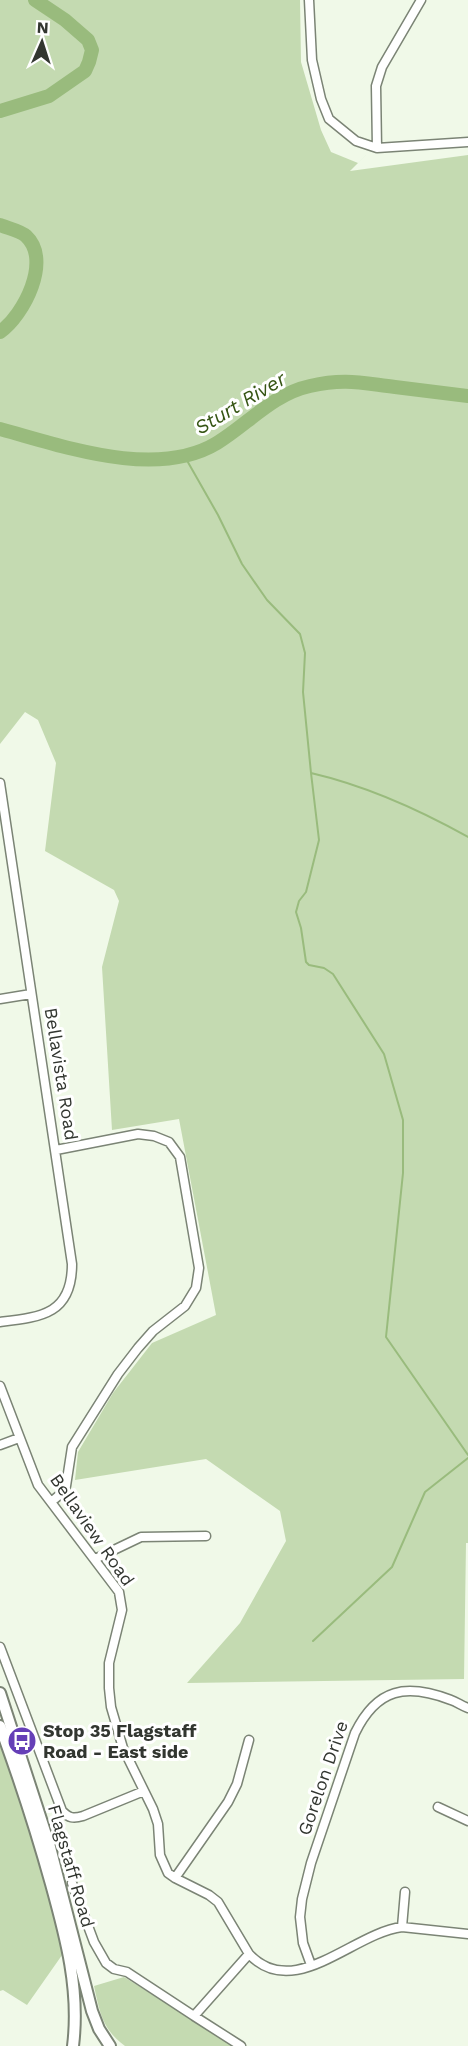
<svg xmlns="http://www.w3.org/2000/svg" width="468" height="2046" font-family="'Work Sans',sans-serif">
	<rect width="100%" height="100%" fill="#f0f9e8"/>
	<path fill="#c4dab1" d="M0,0H300L301,62L321,130L331,152L358,163L367,154L350,171L468,155V1543H466L464,1679L187,1683L240,1623L286,1541L280,1511L206,1459L75,1480L78,1452L113,1393L152,1343L216,1315L179,1119L112,1130L102,967L119,901L114,890L45,851L56,763L38,720L25,712L0,744Z
		M0,1726L67,1948L27,2005L3,1990L0,1991Z
		M124,1977L236,2046H125C102,2029 100,2013 94,1986Z"/>
	<g fill="none" stroke-linecap="round" stroke-linejoin="round">
		<path stroke="#99bb7d" stroke-width="2" d="M39,3L42,0
			M185,457L218,515L242,564L267,600L300,634L305,653L303,692L311,773C367,786 418,809 468,837
			M311,773L319,840L306,892L299,901L296,912L301,928L306,962L309,965L324,968L333,974L384,1054L403,1120V1173L386,1337L468,1455
			M313,1641L392,1567L425,1492L468,1458"/>
		<path stroke="#99bb7d" stroke-width="14" d="M0,111L49,96L85,71L89,62L92,50L88,40L65,20L35,0
			M0,225C7,228 21,231 26,236C52,260 24,315 0,332
			M0,429C63,446 156,480 217,443C248,424 273,394 310,386C345,378 361,383 395,387C420,390 444,393 468,396"/>
		<g stroke="#7b8475" stroke-width="11">
			<path id="minor" d="M309,0L312,60L321,99L329,119L356,141L377,148L468,142
				M377,148L376,86L382,67L421,0
				M0,783L72,1264C72,1314 42,1317 0,1322
				M0,999L31,994
				M0,1386L38,1485L119,1592L122,1610L109,1663V1688L111,1707L123,1748L153,1809L158,1824L160,1855L168,1873L175,1878L209,1895L218,1902L249,1954C294,2002 353,1933 402,1927L468,1934
				M0,1445L19,1438
				M51,1502L63,1492L66,1486L72,1447L118,1374L138,1348L153,1331L185,1306L196,1288L199,1268L180,1157L169,1142L154,1136L138,1134L56,1150
				M95,1559L141,1537L206,1536
				M0,1647L62,1811C69,1818 73,1819 83,1816L144,1791
				M438,1807L468,1821
				M175,1878L228,1802L237,1784L249,1740
				M72,1883L94,1942L106,1963L114,1969L127,1972L194,2016L249,1954
				M402,1927L405,1892
				M311,1965L303,1943L300,1917L302,1899L311,1863L355,1733C377,1688 406,1683 451,1700C457,1702 462,1706 468,1708
				M194,2016L241,2046"/>
		</g>
		<g stroke="#7b8475" stroke-width="14">
			<path id="major" d="M0,1693L50,1847L92,2011L99,2029L110,2046
				M0,1726C19,1778 36,1830 51,1884C66,1938 80,1990 73,2046"/>
		</g>
		<use href="#minor" stroke="#fff" stroke-width="8"/>
		<use href="#major" stroke="#fff" stroke-width="10"/>
	</g>
	<defs>
		<g id="bus-disc" transform="scale(1.5)"><circle r="9.5" fill="#653fb7" stroke="#fff"/><path d="M-5-6H5V4H4V6H2V4H-2V6H-4V4H-5ZM-3.5-4V0h7V-4ZM-3.5 1.2v1.5H-2V1.2ZM2 1.2v1.5H3.5V1.2Z" fill="#fff"/></g>
	</defs>
	<g fill-rule="evenodd">
		<use href="#bus-disc" x="22" y="1741"/>
	</g>
	<g text-anchor="middle" stroke-width="6" stroke-linejoin="round" paint-order="stroke">
		<g font-size="18" fill="#323630" stroke="#fff">
			<text transform="translate(61 1074) rotate(81)" y="6">Bellavista Road</text>
			<text transform="translate(92 1530) rotate(55)" y="6">Bellaview Road</text>
			<text transform="translate(323 1778) rotate(-71)" y="6">Gorelon Drive</text>
			<text transform="translate(71 1866) rotate(74)" y="6">Flagstaff Road</text>
		</g>
		<g font-size="18" font-weight="bold" fill="#323630" stroke="#fff" text-anchor="start">
			<text x="43" y="1737">Stop 35 Flagstaff<tspan x="43" dy="21">Road - East side</tspan></text>
		</g>
		<g font-size="20" font-style="italic" fill="#365514" stroke="#fff">
			<text transform="translate(240 403) rotate(-31)" y="7">Sturt River</text>
		</g>
	</g>
	<g transform="translate(42 42) rotate(3)" stroke="#ffffff" stroke-width="4.5" paint-order="stroke">
	<path d="M0-4.5L10 22L0 15L-10 22Z" fill="#323630"/>
	<text y="-9" font-size="16" font-weight="bold" text-anchor="middle" fill="#323630">N</text>
	</g>
</svg>
